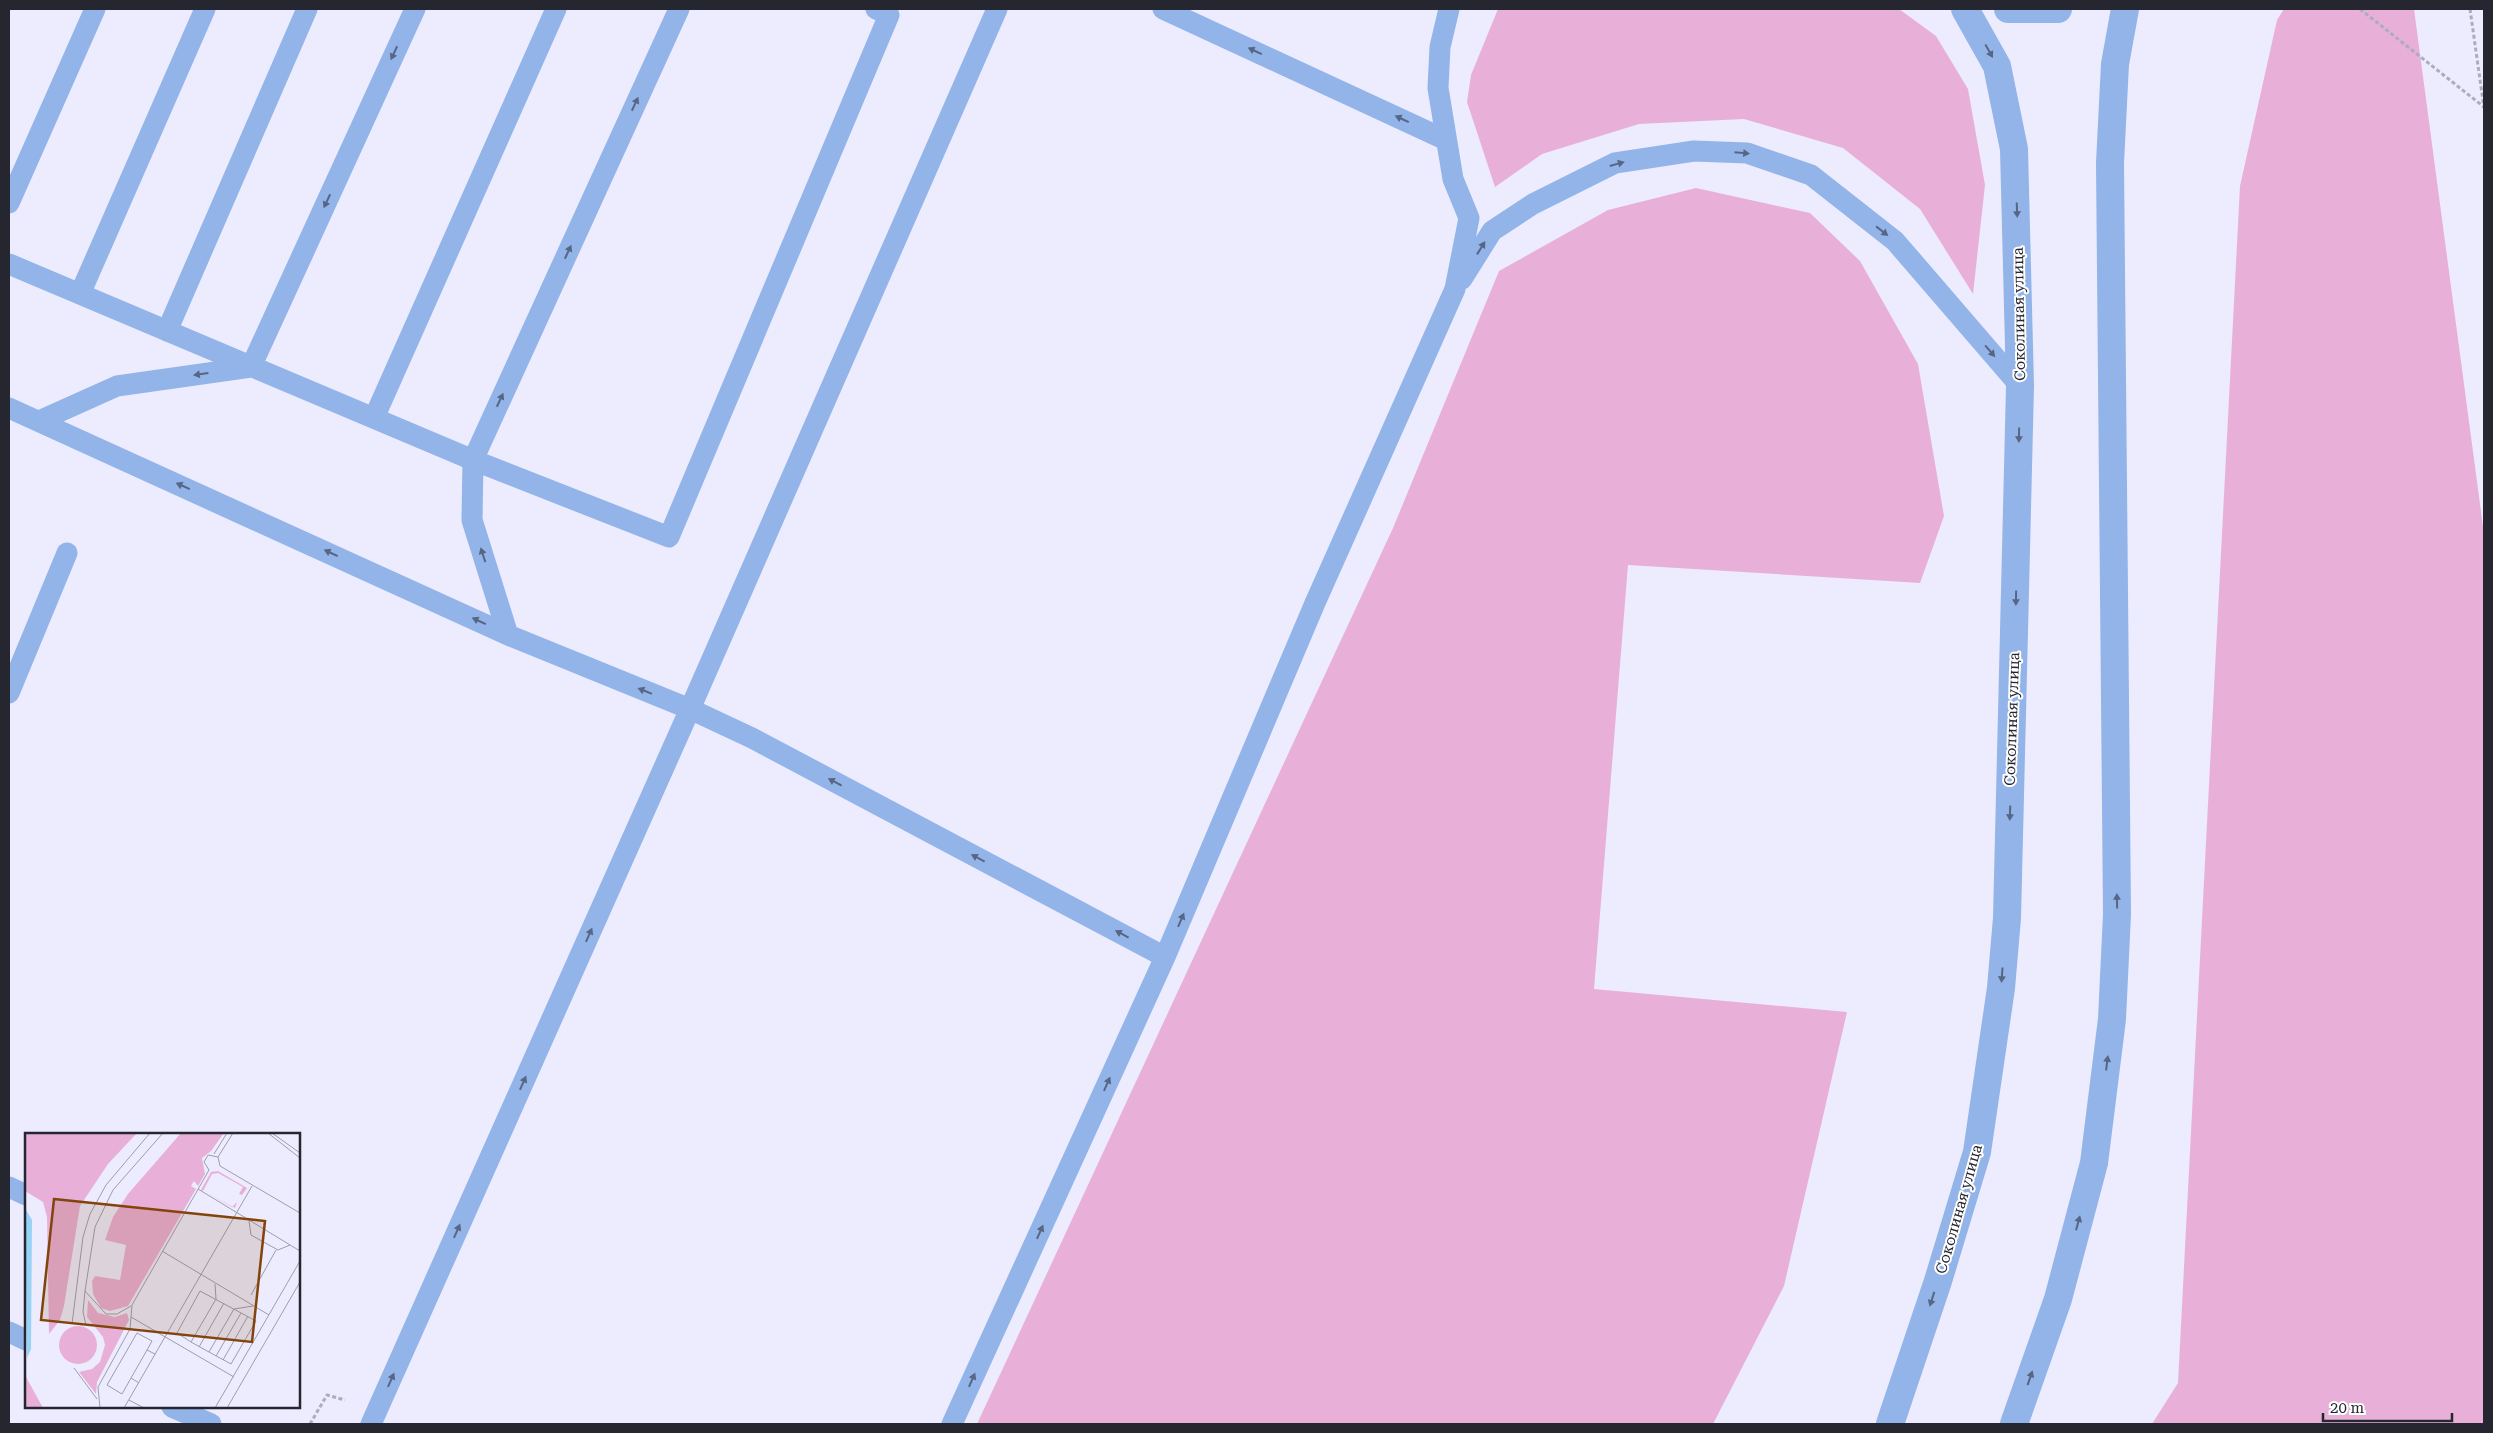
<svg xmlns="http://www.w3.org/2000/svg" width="2493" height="1433" font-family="'Roboto Serif',serif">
	<rect width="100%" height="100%" fill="#ececfe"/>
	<path fill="#e8b0d8" d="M1498,9H1899L1936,36L1968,89L1985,185L1973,294L1920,209L1843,148L1744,119L1639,124L1542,154L1495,187L1467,102L1471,75Z
		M2284,9H2414L2484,534V1424H2152L2178,1383L2240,186L2277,20Z
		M1696,188L1810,213L1860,261L1918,364L1944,516L1920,583L1628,565L1594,989L1847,1012L1784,1286L1713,1424H977L1393,528L1499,271L1608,210Z"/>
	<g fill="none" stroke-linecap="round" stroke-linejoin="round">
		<path stroke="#acacbc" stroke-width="3" stroke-dasharray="4 2.5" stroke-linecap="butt" d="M2360,9L2484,107
			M2470,9L2484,108
			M310,1424L327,1395L345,1400"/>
		<path stroke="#92b4e9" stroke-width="21" d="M1163,9L1446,140
			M9,203L95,9
			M9,264L473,460L669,537L889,15L876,9
			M1462,279L1492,231L1533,204L1615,163L1694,151L1747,153L1811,175L1895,241L2020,386
			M80,294L205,9
			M167,331L307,9
			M9,408L508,635L690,709L752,738L1165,957
			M374,418L556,9
			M39,421L117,386L251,367L415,9
			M508,635L472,520L473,460L679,9
			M9,693L67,553
			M9,1187L26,1195
			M9,1332L26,1340
			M172,1407L211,1424
			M371,1424L690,709L997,9
			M952,1424L1165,957L1315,603L1455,289L1469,218L1453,179L1438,88L1440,47L1449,9"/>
		<path stroke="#92b4e9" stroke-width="28" d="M2008,9H2058
			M1890,1424L1938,1281L1977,1152L2001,988L2007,918L2020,386L2014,149L1997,66L1965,9
			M2014,1424L2058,1299L2094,1163L2112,1019L2117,914L2110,163L2115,64L2125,9"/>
	</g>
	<defs><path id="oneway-solid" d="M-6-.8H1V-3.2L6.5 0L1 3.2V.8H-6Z" transform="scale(1.25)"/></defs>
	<g fill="#576684">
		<use href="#oneway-solid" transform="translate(1255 51) rotate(-155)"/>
		<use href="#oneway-solid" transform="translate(1989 51) rotate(61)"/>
		<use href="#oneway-solid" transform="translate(394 53) rotate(115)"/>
		<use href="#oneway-solid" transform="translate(635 104) rotate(-65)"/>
		<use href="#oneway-solid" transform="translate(1402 119) rotate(-155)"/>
		<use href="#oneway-solid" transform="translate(1742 153) rotate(5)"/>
		<use href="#oneway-solid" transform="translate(1617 164) rotate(-16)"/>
		<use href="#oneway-solid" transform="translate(327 201) rotate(115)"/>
		<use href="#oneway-solid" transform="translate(2017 210) rotate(88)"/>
		<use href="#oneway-solid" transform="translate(1882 231) rotate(38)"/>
		<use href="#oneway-solid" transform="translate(1481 248) rotate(-58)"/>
		<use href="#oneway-solid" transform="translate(568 252) rotate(-65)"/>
		<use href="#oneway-solid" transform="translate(1990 351) rotate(49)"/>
		<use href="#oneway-solid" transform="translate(201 374) rotate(172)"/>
		<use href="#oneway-solid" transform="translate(500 400) rotate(-65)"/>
		<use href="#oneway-solid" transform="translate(2019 435) rotate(91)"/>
		<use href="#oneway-solid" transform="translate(183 486) rotate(-156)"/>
		<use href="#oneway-solid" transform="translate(331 553) rotate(-155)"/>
		<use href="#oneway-solid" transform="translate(483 555) rotate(-108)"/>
		<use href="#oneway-solid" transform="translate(2016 598) rotate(91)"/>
		<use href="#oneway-solid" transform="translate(479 621) rotate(-155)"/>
		<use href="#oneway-solid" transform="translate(645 691) rotate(-158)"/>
		<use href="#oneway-solid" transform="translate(835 782) rotate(-152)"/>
		<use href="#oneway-solid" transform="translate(2010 813) rotate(92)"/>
		<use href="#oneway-solid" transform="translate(978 858) rotate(-152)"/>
		<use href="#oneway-solid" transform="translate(2117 901) rotate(-91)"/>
		<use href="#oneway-solid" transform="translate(1181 920) rotate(-67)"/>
		<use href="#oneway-solid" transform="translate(1122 934) rotate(-152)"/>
		<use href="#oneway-solid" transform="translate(589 935) rotate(-66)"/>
		<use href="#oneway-solid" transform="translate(2002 975) rotate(94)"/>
		<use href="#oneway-solid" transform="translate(2107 1063) rotate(-83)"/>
		<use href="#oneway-solid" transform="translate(523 1083) rotate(-66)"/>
		<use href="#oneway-solid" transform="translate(1107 1084) rotate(-66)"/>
		<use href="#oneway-solid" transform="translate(2078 1223) rotate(-75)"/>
		<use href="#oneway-solid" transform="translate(457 1231) rotate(-66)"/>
		<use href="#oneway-solid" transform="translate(1040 1232) rotate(-66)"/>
		<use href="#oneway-solid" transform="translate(1932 1299) rotate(108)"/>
		<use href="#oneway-solid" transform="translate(2030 1378) rotate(-71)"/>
		<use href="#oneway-solid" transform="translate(391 1380) rotate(-66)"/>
		<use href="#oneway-solid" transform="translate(972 1380) rotate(-66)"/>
	</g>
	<g text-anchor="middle" stroke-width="4" stroke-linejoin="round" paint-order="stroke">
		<g font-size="15" fill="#262631" stroke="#fff">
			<text transform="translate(2019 314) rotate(-91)" y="5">Соколиная улица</text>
			<text transform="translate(2012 719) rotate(-88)" y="5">Соколиная улица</text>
			<text transform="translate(1959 1209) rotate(-74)" y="5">Соколиная улица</text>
		</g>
	</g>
	<g transform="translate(25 1133)">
		<rect width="275" height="275" fill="#ececfe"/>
		<path d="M0,0H112L83,31L55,73L39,173L35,187L24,201L22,84L18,69L0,58ZM156,0H199L186,18L177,25L180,41L173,53L169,48L166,53L171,56L103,173L85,178L76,175L68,161L67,148L70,143L95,147L101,112L80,107L88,84L103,61ZM193,38L222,55L217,62L214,61L218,54L193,40L187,41L178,58L207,74L212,69L210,75L176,57L186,39ZM63,167L73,180L90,184L102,180L104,187L72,249L71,261L54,239L67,236L75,229L80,212L78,204L62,184ZM34 212a19 19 0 1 1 38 0a19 19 0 1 1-38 0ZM0,242L18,275H0Z" fill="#e8b0d8"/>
		<path d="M0,75L7,87L6,216L2,225Z" fill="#97d3f4"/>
		<path fill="none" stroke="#9d9dac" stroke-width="1" d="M243,0L275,25M247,0L275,20M189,21L202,0M193,24L208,0M195,33L275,80M184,37L179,29L183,22L193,24L195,33M173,56L275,118M224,88L226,102L253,117L265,112M137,118L244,182M190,151L191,166L166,209L184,219L209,176L228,173M60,158L81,181H92L106,173M226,162L251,117M106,184L209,244M47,191L58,104L65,81L81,52L125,0M61,192L58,179L60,158L70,94L88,57L138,0M166,209L152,200L175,158L231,188L206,231L184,219M174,214L199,170M191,223L216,180M198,227L223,183M49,235L72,266M106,245L97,261L82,252L112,200L127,208L122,217M114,250L106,245L122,217L130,221M104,267L119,275M75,275L73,254L105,196L107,172L184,37M99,275L227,53M190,275L275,128M202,275L275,149"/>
		<path fill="#84430b" fill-opacity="0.15" stroke="#84430b" stroke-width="2.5" d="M29,66L240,88L227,209L16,187Z"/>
		<rect width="275" height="275" fill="none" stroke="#262631" stroke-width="2.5"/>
	</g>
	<rect width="2493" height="1433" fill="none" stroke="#262631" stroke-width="20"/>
	<path d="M2323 1413v8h129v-8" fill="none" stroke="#262631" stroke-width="2.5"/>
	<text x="2330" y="1413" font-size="15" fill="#262631" stroke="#ffffff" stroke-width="4" paint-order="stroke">20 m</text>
</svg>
